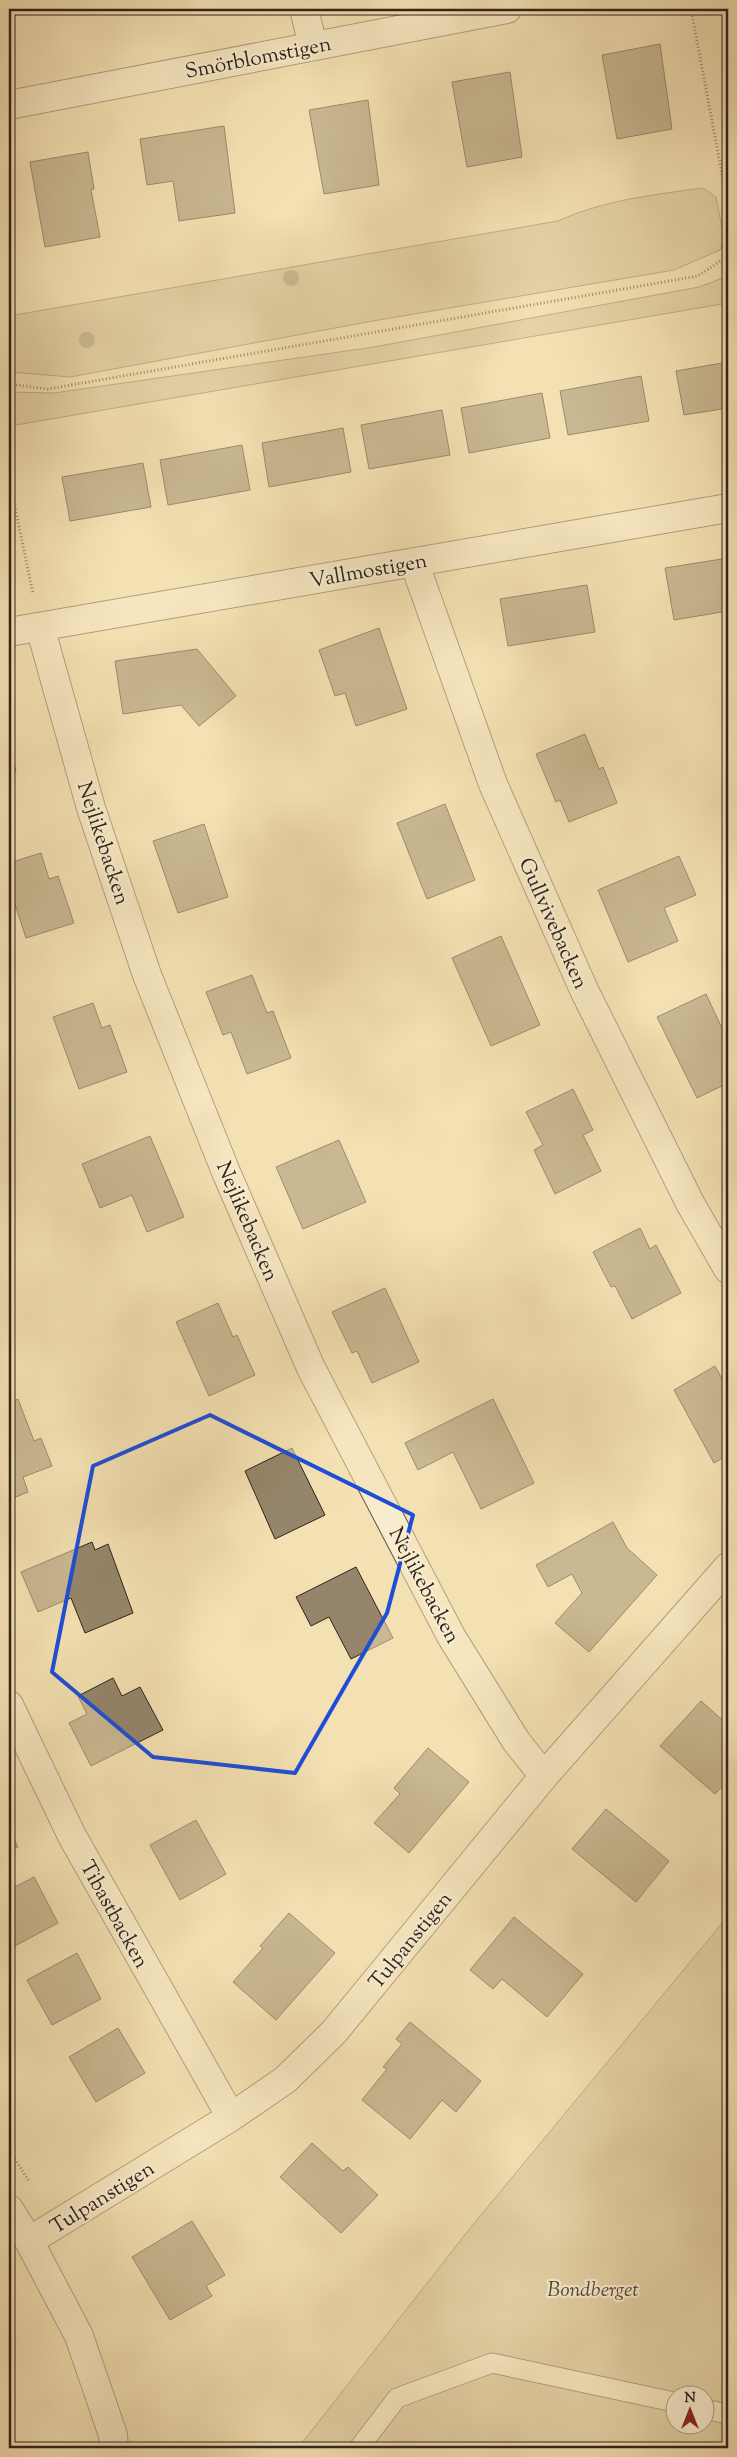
<svg xmlns="http://www.w3.org/2000/svg" width="737" height="2457" font-family="'Sorts Mill Goudy',serif">
	<rect width="100%" height="100%" fill="#f4e1b3"/>
	<filter id="stains"><feTurbulence type="fractalNoise" baseFrequency=".004" numOctaves="4"/><feColorMatrix values="0 0 0 0 .2 0 0 0 0 .09 0 0 0 0 .02 0 0 0 .5 -.17"/></filter>
	<radialGradient id="worn" r=".72"><stop offset=".6" stop-color="#630" stop-opacity="0"/><stop offset="1" stop-color="#630" stop-opacity=".3"/></radialGradient>
	<path fill="#d2c19a" stroke="#80725c" fill-rule="evenodd" d="M703,188L716,197L724,238L720,250L674,270L373,321L70,377L9,372V316L558,221C605,200 651,195 703,188Z
		M728,276V303L10,426L9,392L54,393L374,347L699,287Z
		M728,1916V2448H298L467,2232ZM674,2394H704V2424H674Z"/>
	<path fill="#95866b" stroke="#2e231d" d="M660,44L672,129L617,139L602,55Z
		M510,72L522,157L467,167L452,82Z
		M368,100L379,185L324,194L309,110Z
		M224,126L235,213L179,221L173,181L147,185L140,139Z
		M88,152L94,189L91,190L100,237L45,247L30,162Z
		M728,362V408L684,415L676,371Z
		M641,376L649,421L568,435L560,391Z
		M542,393L550,438L469,453L461,408Z
		M442,410L450,455L369,469L361,425Z
		M343,428L351,472L269,487L262,443Z
		M242,445L250,490L168,505L160,460Z
		M143,463L151,507L70,521L62,477Z
		M728,558V611L674,620L665,568Z
		M587,585L595,632L508,646L500,599Z
		M379,628L407,709L356,726L345,693L335,696L319,650Z
		M197,649L236,696L199,726L181,705L123,714L115,661Z
		M585,734L599,769L603,767L617,803L569,822L560,800L556,802L536,754Z
		M9,744L16,771L9,773Z
		M9,794L15,814L9,816Z
		M445,804L475,880L427,899L397,823Z
		M204,824L228,897L178,913L153,841Z
		M41,853L49,879L58,876L74,923L26,938L9,886V863Z
		M679,856L696,895L664,908L678,941L628,962L598,890Z
		M501,936L540,1025L491,1046L452,958Z
		M252,975L267,1013L273,1011L291,1058L247,1074L231,1032L223,1035L206,992Z
		M706,994L728,1041V1083L697,1098L657,1017Z
		M93,1003L102,1028L110,1025L127,1072L79,1089L53,1017Z
		M573,1089L593,1130L583,1135L601,1171L555,1194L534,1150L543,1145L526,1112Z
		M150,1136L184,1217L147,1232L132,1195L100,1208L82,1164Z
		M339,1140L366,1202L303,1229L276,1167Z
		M640,1228L650,1249L656,1245L681,1293L632,1319L615,1286L611,1287L593,1252Z
		M385,1288L419,1362L372,1383L357,1351L352,1353L332,1312Z
		M218,1303L233,1337L237,1335L255,1375L209,1396L176,1322Z
		M715,1366L728,1390V1455L714,1463L674,1390Z
		M18,1399L34,1441L41,1438L52,1466L23,1477L28,1492L9,1500V1403Z
		M493,1399L534,1483L481,1509L453,1452L418,1470L405,1443Z
		M292,1448L325,1515L275,1539L245,1471Z
		M613,1522L627,1548L657,1575L589,1652L555,1623L582,1593L572,1574L548,1587L536,1565Z
		M92,1542L95,1550L108,1544L133,1613L85,1633L71,1598L38,1612L21,1572Z
		M356,1567L393,1638L351,1659L329,1617L311,1626L296,1597Z
		M113,1678L122,1696L140,1687L163,1730L91,1766L69,1723L87,1714L78,1696Z
		M701,1701L728,1725V1780L715,1794L660,1746Z
		M428,1748L469,1782L409,1853L374,1823L400,1794L394,1788Z
		M606,1809L669,1861L636,1902L572,1849Z
		M196,1820L226,1874L180,1900L150,1845Z
		M9,1829L18,1847L9,1851Z
		M34,1877L58,1923L9,1949V1890Z
		M289,1913L335,1953L276,2020L233,1982L263,1948L260,1946Z
		M514,1917L583,1974L547,2017L502,1979L493,1989L470,1970Z
		M77,1953L101,1999L52,2025L27,1980Z
		M410,2022L481,2081L456,2112L442,2100L410,2139L362,2100L387,2069L383,2067L402,2044L396,2039Z
		M118,2028L145,2073L96,2102L69,2057Z
		M312,2143L343,2171L348,2167L378,2195L341,2233L280,2177Z
		M192,2221L225,2275L206,2286L212,2296L170,2320L132,2257Z"/>
	<g fill="none" stroke-linecap="round" stroke-linejoin="round">
		<g stroke="#605242" stroke-width="21">
			<path id="service" d="M704,2409L728,2414
				M359,2448L397,2398L492,2363L674,2402"/>
		</g>
		<g stroke="#605242" stroke-width="30">
			<path id="minor" d="M304,9L313,46
				M9,105L507,9
				M414,562L493,784L584,990L690,1203L728,1269
				M40,627L91,808L147,975L226,1172L311,1368L451,1636L516,1741L544,1776
				M9,632L728,508
				M9,1705L72,1836L231,2117
				M29,2241L231,2117L285,2080L334,2032L544,1776L728,1567"/>
		</g>
		<g stroke="#605242" stroke-width="30">
			<path id="tertiary" d="M9,2209L29,2241L79,2336L113,2435L114,2448"/>
		</g>
		<path stroke="#2e231d" stroke-width="3" stroke-dasharray="1 2.5" stroke-linecap="butt" d="M691,9L728,206
			M9,384L48,389L698,276L728,256
			M9,478L33,594
			M9,2150L29,2181"/>
		<use href="#service" stroke="#f8ecce" stroke-width="19"/>
		<use href="#minor" stroke="#f8ecce" stroke-width="28"/>
		<use href="#tertiary" stroke="#f8ecce" stroke-width="28"/>
	</g>
	<g fill="#9e8e72">
		<circle cx="291" cy="278" r="8"/>
		<circle cx="87" cy="340" r="8"/>
	</g>
	<path d="M0 0H737V2457H0ZM210,1415L413,1515L387,1613L295,1773L153,1757L52,1672L93,1466Z" fill="#f4e1b3" fill-opacity=".55" fill-rule="evenodd"/>
	<path fill="none" stroke="#1d4ed8" stroke-width="4" stroke-linejoin="round" d="M210,1415L413,1515L387,1613L295,1773L153,1757L52,1672L93,1466Z"/>
	<g text-anchor="middle" stroke-width="4.5" stroke-linejoin="round" paint-order="stroke">
		<g font-size="21" fill="#2e231d" stroke="#f8ecce">
			<text transform="translate(258 57) rotate(-11)" y="7">Smörblomstigen</text>
			<text transform="translate(368 570) rotate(-10)" y="7">Vallmostigen</text>
			<text transform="translate(104 843) rotate(72)" y="7">Nejlikebacken</text>
			<text transform="translate(554 923) rotate(66)" y="7">Gullvivebacken</text>
			<text transform="translate(248 1221) rotate(67)" y="7">Nejlikebacken</text>
			<text transform="translate(425 1585) rotate(62)" y="7">Nejlikebacken</text>
			<text transform="translate(115 1914) rotate(61)" y="7">Tibastbacken</text>
			<text transform="translate(410 1940) rotate(-51)" y="7">Tulpanstigen</text>
			<text transform="translate(102 2197) rotate(-32)" y="7">Tulpanstigen</text>
		</g>
		<g font-size="21" font-style="italic" fill="#574a3c" stroke="#f8ecce">
			<text x="593" y="2296">Bondberget</text>
		</g>
	</g>
	<rect width="737" height="2457" fill="none" stroke="#f4e1b3" stroke-width="30"/>
	<rect x="10" y="10" width="717" height="2437" fill="none" stroke="#2e231d" stroke-width="2.5"/>
	<rect x="15" y="15" width="707" height="2427" fill="none" stroke="#2e231d"/>
	<g transform="translate(690 2410)"><circle r="24" fill="#f8ecce" stroke="#a79c87"/>
	<path d="M0-4L9 19L0 12L-9 19Z" fill="#8f2418"/>
	<text y="-8" font-size="14" font-weight="bold" text-anchor="middle" fill="#2e231d">N</text>
	</g>
	<rect width="100%" height="100%" filter="url(#stains)"/>
	<rect width="100%" height="100%" fill="url(#worn)"/>
</svg>
